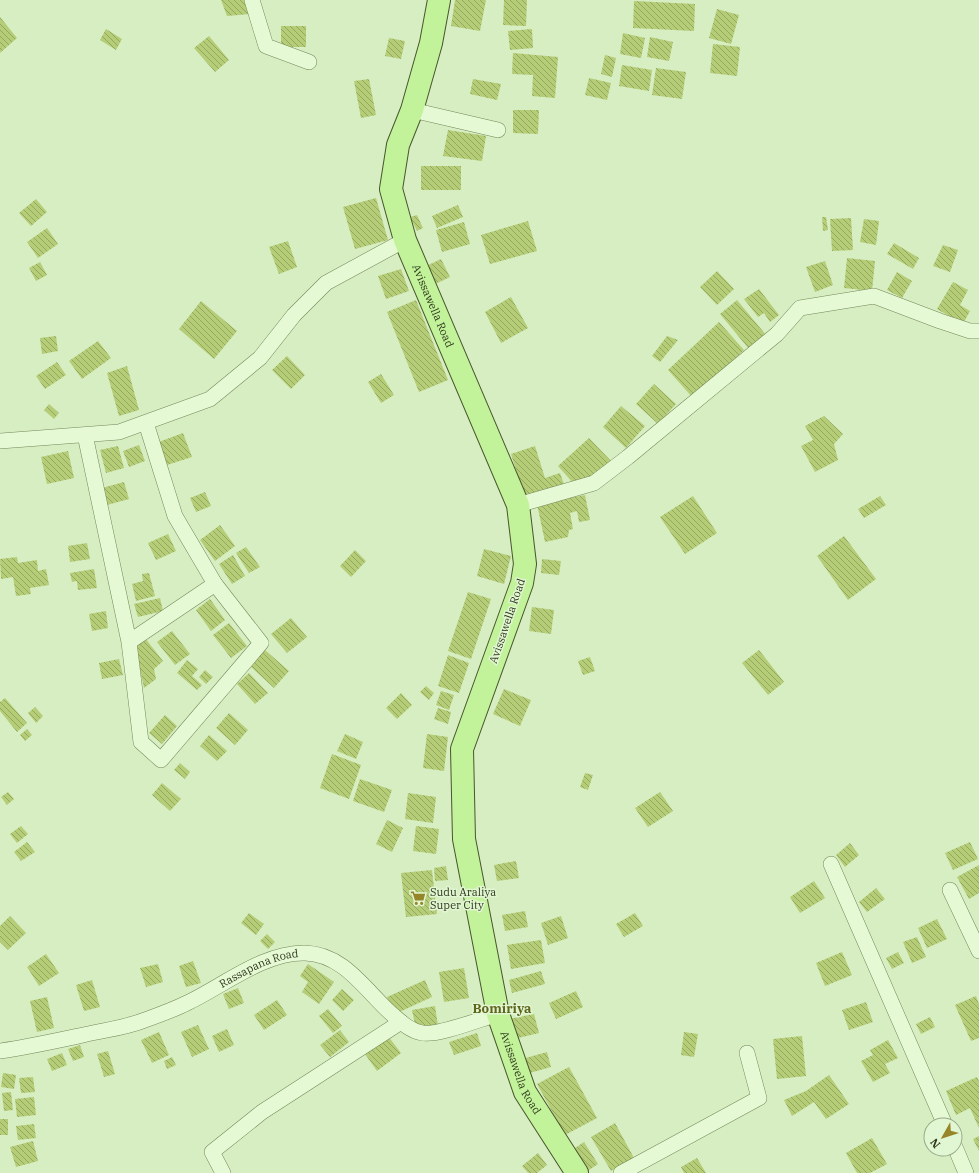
<svg xmlns="http://www.w3.org/2000/svg" width="979" height="1173" font-family="'IBM Plex Serif',serif">
	<defs>
		<pattern id="building-back-hatch" width="6" height="6" patternUnits="userSpaceOnUse"><rect width="6" height="6" fill="#b6cd77"/><path d="M-1 5l2 2M0 0l6 6M5-1l2 2" fill="none" stroke="#94a761"/></pattern>
	</defs>
	<rect width="100%" height="100%" fill="#d6eec2"/>
	<path fill="url(#building-back-hatch)" d="M221,0H245L250,14L227,16Z
		M455,0H486L480,31L451,26Z
		M504,0H527L526,26L503,25Z
		M634,1L695,4L694,31L633,28Z
		M717,9L739,15L731,44L709,38Z
		M0,17L17,38L0,53Z
		M281,26H306V47H281Z
		M106,29L122,39L116,50L100,40Z
		M532,29L533,48L510,50L508,31Z
		M623,33L645,38L641,58L620,54Z
		M209,36L229,60L215,72L194,48Z
		M650,37L673,42L669,61L647,57Z
		M389,38L405,41L401,59L385,56Z
		M713,44L740,47L737,76L710,73Z
		M513,53L558,57L555,98L532,96L533,75L512,74Z
		M605,55L616,58L612,77L601,74Z
		M622,65L652,70L649,91L619,86Z
		M656,68L686,72L682,99L652,95Z
		M589,78L611,83L607,100L585,95Z
		M369,79L376,115L361,118L354,81Z
		M473,79L501,84L497,100L470,94Z
		M513,110H539L538,134L513,133Z
		M448,130L486,136L482,161L443,156Z
		M421,166H461V190H421Z
		M376,198L388,240L355,249L343,207Z
		M36,199L47,212L31,226L19,213Z
		M458,205L463,217L437,228L432,216Z
		M417,215L423,228L417,231L410,217Z
		M822,217H826L828,230L823,231Z
		M851,218L853,250L832,251L830,219Z
		M864,219L879,221L876,245L860,242Z
		M528,221L537,251L490,264L481,235Z
		M464,222L470,244L442,252L436,230Z
		M47,228L58,244L38,258L27,242Z
		M288,241L297,267L279,274L269,247Z
		M894,243L919,258L913,269L887,254Z
		M943,245L958,250L950,272L933,266Z
		M847,258L875,261L872,291L844,288Z
		M441,259L450,277L431,286L422,268Z
		M825,261L833,285L815,292L806,267Z
		M40,262L47,275L36,281L29,268Z
		M401,269L409,291L386,299L378,276Z
		M717,271L734,289L717,305L700,287Z
		M897,272L912,281L902,298L887,290Z
		M953,282L968,290L960,305L970,311L963,324L937,309Z
		M759,289L779,315L770,322L764,313L758,317L744,299Z
		M511,297L528,328L501,343L485,312Z
		M416,300L448,380L419,392L387,312Z
		M737,300L766,335L749,349L720,314Z
		M201,301L237,331L214,359L179,329Z
		M719,322L744,350L693,398L668,370Z
		M56,336L58,351L42,354L40,338Z
		M667,336L678,340L660,362L652,356Z
		M98,341L111,358L82,379L69,361Z
		M287,356L305,375L291,389L272,370Z
		M57,362L66,375L45,389L36,376Z
		M127,366L139,410L119,416L107,373Z
		M381,374L394,395L381,403L368,382Z
		M654,384L676,404L658,424L636,404Z
		M49,404L59,413L54,419L44,410Z
		M621,406L645,426L626,448L603,427Z
		M824,416L843,434L834,444L838,460L815,472L801,446L813,440L805,426Z
		M183,433L192,457L164,466L156,443Z
		M589,438L612,462L592,480L573,483L558,466Z
		M139,445L145,461L129,467L123,451Z
		M118,446L124,468L106,473L100,450Z
		M535,446L545,478L560,473L565,487L525,499L511,454Z
		M68,451L74,478L47,484L41,457Z
		M124,482L129,499L107,505L102,488Z
		M205,492L211,506L196,512L190,498Z
		M585,495L590,520L579,522L577,511L570,513L573,529L569,530L568,537L545,542L537,504Z
		M693,496L717,533L685,554L660,517Z
		M880,496L886,505L864,518L858,509Z
		M220,525L235,546L215,561L200,540Z
		M168,534L176,551L156,560L148,543Z
		M844,536L876,579L848,600L817,556Z
		M87,543L90,559L70,562L68,546Z
		M246,547L260,567L249,573L236,553Z
		M484,549L511,556L504,584L477,576Z
		M355,550L366,561L351,577L340,566Z
		M233,555L245,576L232,584L219,564Z
		M17,557L18,563L37,560L38,571L46,569L49,585L30,588L31,594L16,596L13,577L1,579L0,559Z
		M542,559L561,561L559,575L541,573Z
		M94,569L97,588L78,590L77,581L72,582L70,573Z
		M149,573L155,596L136,601L132,584L143,581L142,574Z
		M468,592L491,599L471,659L448,651Z
		M160,598L163,611L138,617L134,604Z
		M210,599L225,620L211,631L196,610Z
		M532,607L554,610L551,634L529,631Z
		M106,611L108,628L92,631L89,614Z
		M291,618L307,637L287,653L271,634Z
		M229,623L247,646L231,658L213,635Z
		M172,631L190,654L175,665L157,642Z
		M145,638L163,661L154,669L156,679L144,688L137,655L132,648Z
		M265,650L289,671L274,688L251,667Z
		M759,650L784,682L768,695L742,663Z
		M448,655L469,663L459,693L438,686Z
		M590,657L595,671L583,675L578,661Z
		M119,659L123,675L102,679L99,663Z
		M187,660L198,669L192,676L202,685L197,690L177,673Z
		M205,670L213,677L206,684L199,677Z
		M249,673L268,693L255,704L237,684Z
		M426,686L434,693L429,700L420,692Z
		M504,689L531,700L520,726L493,714Z
		M441,691L454,695L449,710L436,705Z
		M401,693L412,705L397,719L386,708Z
		M5,698L27,723L17,732L0,711V702Z
		M35,707L43,716L36,723L28,713Z
		M438,708L451,712L448,724L434,719Z
		M229,713L248,730L235,745L216,728Z
		M165,715L177,726L162,744L149,733Z
		M27,729L32,735L25,741L20,735Z
		M345,734L363,742L356,759L337,751Z
		M427,734L448,737L444,771L423,768Z
		M209,735L227,751L217,761L200,746Z
		M332,754L361,765L349,799L320,788Z
		M180,763L190,772L185,779L174,770Z
		M585,773L593,775L588,790L580,787Z
		M360,779L392,790L384,812L353,801Z
		M162,783L181,799L170,811L152,795Z
		M8,792L14,799L7,805L1,797Z
		M660,792L673,811L648,827L635,808Z
		M408,793L436,797L433,823L405,819Z
		M387,820L403,828L392,852L376,844Z
		M21,826L28,834L17,843L10,834Z
		M416,826L439,829L436,854L413,851Z
		M27,842L35,852L21,861L14,852Z
		M970,842L978,859L953,870L945,853Z
		M850,843L859,855L845,867L836,855Z
		M516,861L519,878L497,881L494,865Z
		M979,865V893L969,899L957,877Z
		M446,866L448,880L435,881L434,868Z
		M432,870L437,914L406,917L401,873Z
		M814,881L825,898L800,913L790,897Z
		M876,888L885,899L867,912L859,902Z
		M525,911L528,927L505,931L502,915Z
		M249,913L264,924L256,935L241,923Z
		M635,913L643,926L624,937L616,924Z
		M10,916L26,933L8,950L0,942V926Z
		M561,916L568,938L548,945L541,923Z
		M937,919L947,939L927,948L918,928Z
		M267,934L275,942L268,949L260,941Z
		M917,937L926,957L912,963L903,942Z
		M541,940L545,963L511,969L507,945Z
		M842,952L852,975L825,986L816,963Z
		M898,952L904,963L892,969L886,958Z
		M46,954L59,973L39,986L27,967Z
		M193,961L201,983L186,987L179,966Z
		M158,964L163,982L146,987L140,968Z
		M308,964L334,982L319,1004L302,992L308,982L300,976Z
		M464,968L469,998L444,1002L439,972Z
		M541,971L545,984L512,993L509,980Z
		M92,980L100,1007L84,1011L76,985Z
		M425,980L432,997L395,1014L387,997Z
		M238,988L244,1003L229,1009L223,994Z
		M342,989L354,1000L343,1011L332,1000Z
		M576,991L583,1007L556,1019L549,1003Z
		M976,996L979,1004V1038L971,1041L955,1005Z
		M47,997L54,1028L37,1032L30,1001Z
		M277,1000L287,1015L264,1030L254,1015Z
		M866,1002L873,1022L849,1030L842,1010Z
		M435,1006L438,1026L416,1029L412,1010Z
		M328,1009L342,1026L333,1033L319,1016Z
		M534,1014L539,1033L514,1039L509,1019Z
		M930,1017L935,1027L921,1034L916,1024Z
		M198,1025L209,1049L192,1057L181,1032Z
		M227,1029L234,1045L219,1052L212,1036Z
		M340,1030L349,1042L330,1057L320,1045Z
		M159,1032L169,1055L152,1063L141,1040Z
		M684,1032L698,1034L694,1057L681,1055Z
		M477,1033L481,1046L454,1055L449,1042Z
		M388,1036L401,1053L377,1071L365,1054Z
		M802,1036L806,1076L777,1079L773,1039Z
		M888,1040L898,1058L885,1064L890,1073L873,1082L861,1061L873,1055L870,1050Z
		M80,1045L84,1057L73,1061L68,1049Z
		M108,1051L115,1074L104,1077L97,1054Z
		M547,1052L551,1067L526,1074L522,1059Z
		M62,1053L67,1065L52,1071L47,1059Z
		M172,1057L176,1065L167,1069L164,1061Z
		M569,1067L597,1118L565,1135L537,1084Z
		M3,1073L16,1075L14,1089L1,1087Z
		M829,1075L849,1104L826,1119L814,1102L792,1116L784,1100L806,1091Z
		M33,1077L35,1092L21,1093L19,1078Z
		M977,1077L979,1081V1128L970,1108L956,1115L946,1091Z
		M11,1092L13,1110L4,1111L2,1093Z
		M34,1097L36,1115L17,1117L15,1099Z
		M0,1119H8V1135H0Z
		M615,1123L634,1158L611,1171L591,1137Z
		M34,1124L36,1138L18,1140L16,1126Z
		M979,1136V1151L973,1139Z
		M872,1138L887,1164L870,1173H857L846,1153Z
		M33,1141L38,1161L16,1167L10,1147Z
		M584,1142L598,1164L586,1172L572,1150Z
		M538,1153L547,1165L537,1173H528L522,1166Z
		M697,1158L706,1173H684L681,1167Z"/>
	<g fill="none" stroke-linecap="round" stroke-linejoin="round">
		<g stroke="#768859" stroke-width="16">
			<g id="minor">
				<path d="M252,0L266,46L309,62"/>
				<path d="M412,110L498,130"/>
				<path d="M146,423L175,516L215,584"/>
				<path d="M85,435L129,642L141,742L161,760L261,643L215,584L129,642"/>
				<path d="M0,441L119,432L210,399L260,358L294,315L326,283L405,240"/>
				<path d="M518,505L594,483L628,457L777,334L800,308L874,296L940,321L970,331H979"/>
				<path d="M831,864L945,1125"/>
				<path d="M950,890L979,951"/>
				<path id="s1" d="M0,1051C28,1047 55,1041 83,1035C104,1030 125,1028 145,1020C159,1015 173,1010 187,1003C223,986 264,952 305,953C345,954 366,992 394,1016C402,1023 411,1031 422,1033C438,1036 480,1019 498,1014"/>
				<path d="M955,1147L966,1173"/>
				<path d="M223,1173L212,1152L262,1112L401,1022"/>
				<path d="M621,1173L759,1098L747,1053"/>
			</g>
		</g>
		<g stroke="#49562d" stroke-width="24">
			<g id="primary">
				<path id="s2" d="M439,0L431,43L412,110L398,145L391,189L405,240L518,505L525,564L522,583L462,749L464,839L498,1014L525,1092L577,1173"/>
			</g>
		</g>
		<use href="#minor" stroke="#e5f9d5" stroke-width="15"/>
		<use href="#primary" stroke="#c2f299" stroke-width="22"/>
	</g>
	<defs>
		<g id="supermarket-bare" transform="scale(1.2)"><path d="M-6-5.5h2.5l.6 2H6L4.5 2H-2.5L-4.4-4H-6ZM-1.5 3.2a1.3 1.3 0 1 0 .1 0ZM3 3.2a1.3 1.3 0 1 0 .1 0Z" fill="#978629" stroke="#e1f6d2" stroke-width="2.5" paint-order="stroke"/></g>
	</defs>
	<g fill-rule="evenodd">
		<use href="#supermarket-bare" x="418" y="898"/>
	</g>
	<g text-anchor="middle" stroke-width="3" stroke-linejoin="round" paint-order="stroke">
		<g font-size="11" fill="#2f381d" stroke="#e1f6d2">
			<text dy="4" stroke="none"><textPath href="#s2" startOffset="320">Avissawella Road</textPath></text>
			<text transform="translate(507 621) rotate(-71)" y="4">Avissawella Road</text>
			<text dy="4" stroke="none"><textPath href="#s1" startOffset="274">Rassapana Road</textPath></text>
			<text dy="4" stroke="none"><textPath href="#s2" startOffset="1123">Avissawella Road</textPath></text>
		</g>
		<g font-size="11" fill="#2f381d" stroke="#e1f6d2" text-anchor="start">
			<text x="430" y="896">Sudu Araliya<tspan x="430" dy="13">Super City</tspan></text>
		</g>
		<g font-size="13" font-weight="bold" fill="#60651c" stroke="#e1f6d2">
			<text x="502" y="1013">Bomiriya</text>
		</g>
	</g>
	<g transform="translate(943 1137) rotate(231)"><circle r="19" fill="#e1f6d2" stroke="#9aaa8a"/>
	<path d="M0-3L7 15L0 10L-7 15Z" fill="#978629"/>
	<text y="-6" font-size="11" font-weight="bold" text-anchor="middle" fill="#2f381d">N</text>
	</g>
</svg>
